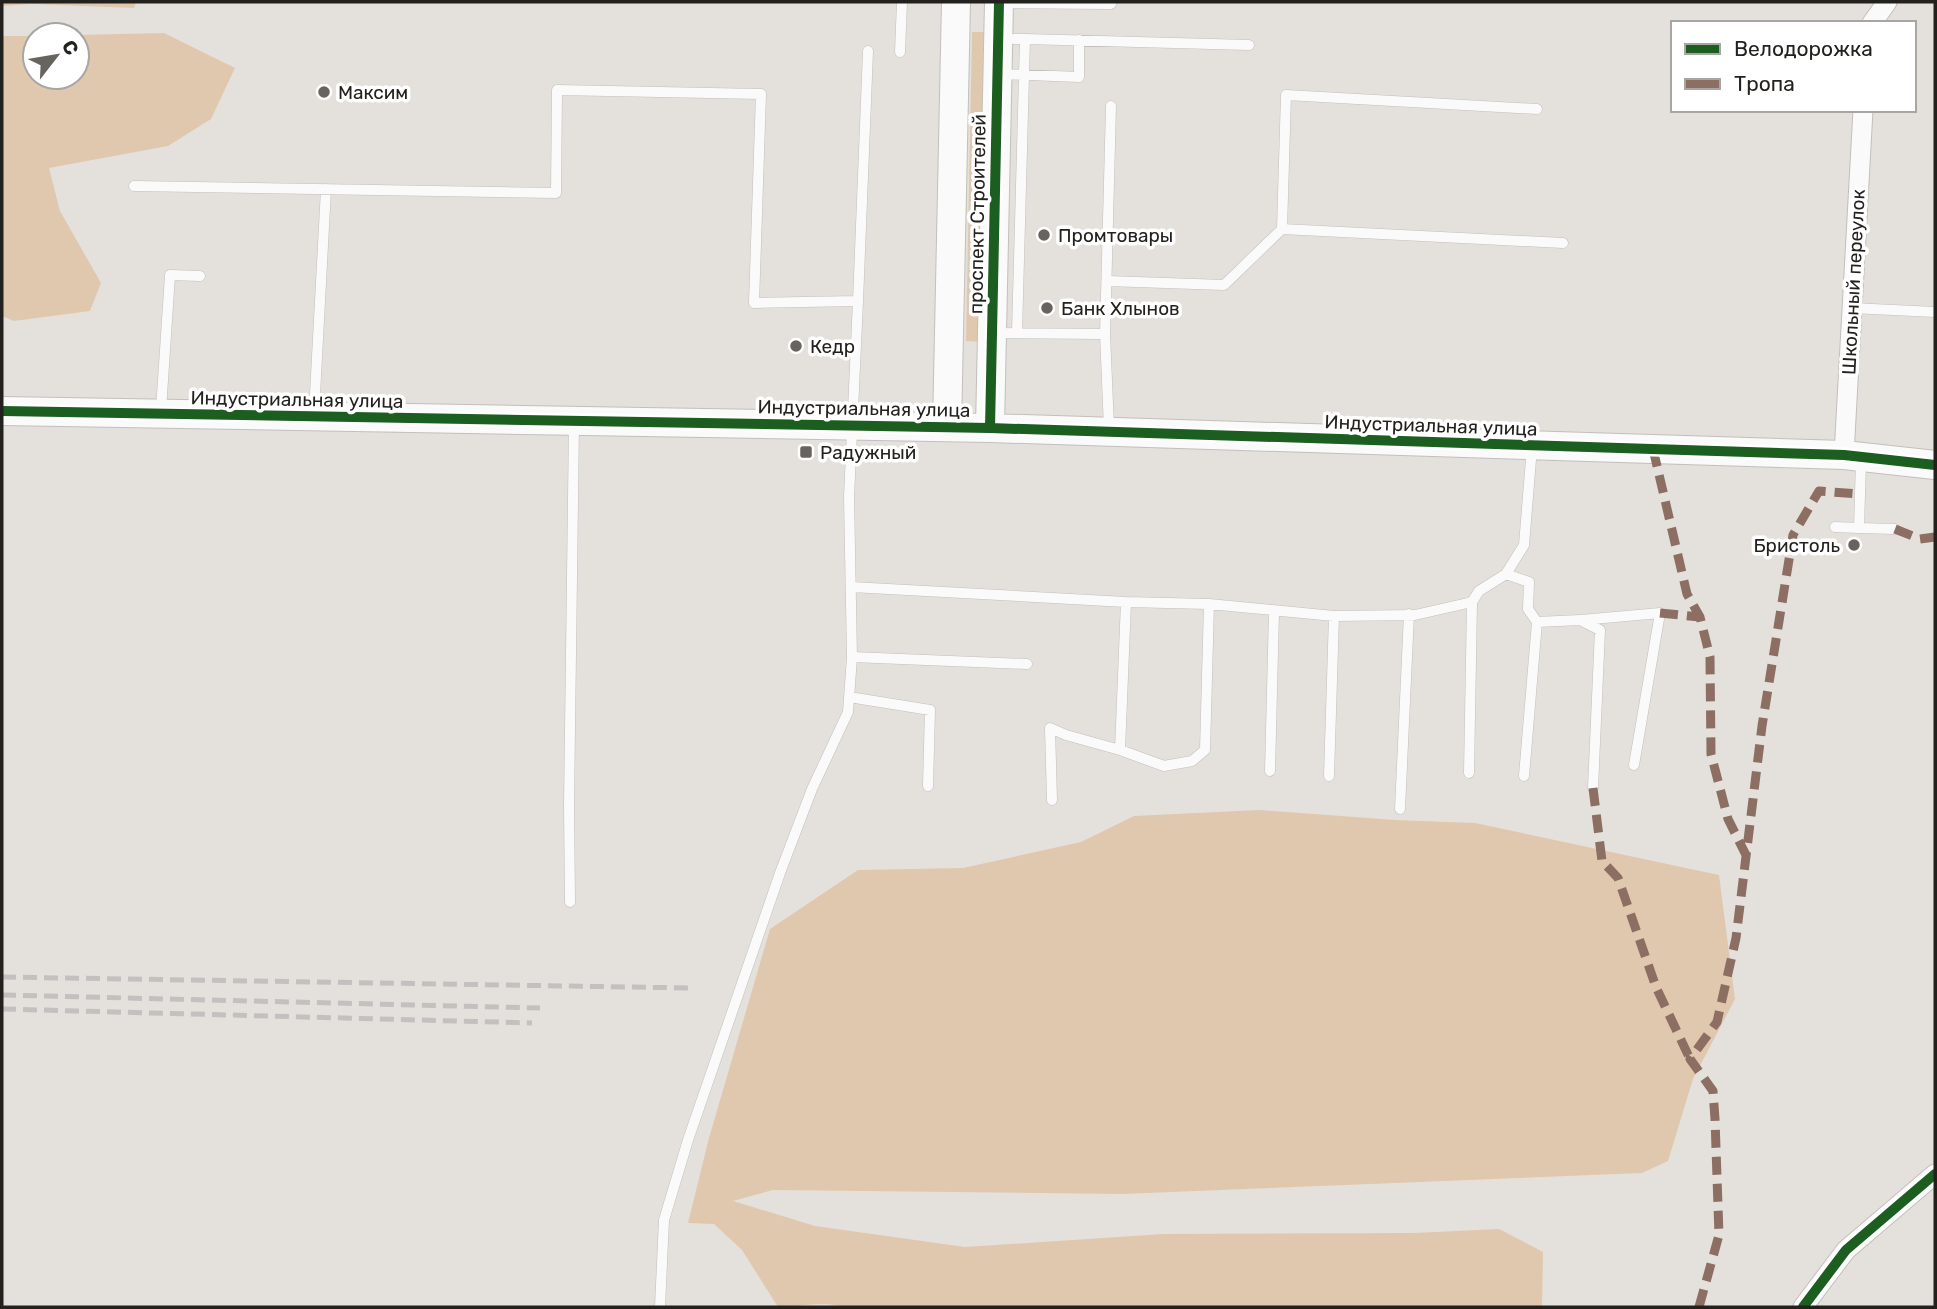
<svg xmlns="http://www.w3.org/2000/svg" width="1937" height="1309" font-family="Rubik,sans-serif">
	<rect width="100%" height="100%" fill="#e4e1dc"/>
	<path fill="#e0c8ae" d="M2,2H136L134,8L31,4L2,6Z
		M972,32H990L983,342L966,341Z
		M164,33L235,68L211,119L168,146L49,168L60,211L101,283L90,311L14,321L2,316V36H35V77H77L76,35Z
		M1259,810L1395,820L1475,823L1719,875L1735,999L1693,1079L1668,1161L1642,1173L1122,1194L773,1190L733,1201L815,1226L965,1247L1163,1234L1414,1233L1499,1229L1543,1252L1542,1307H844C822,1300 800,1307 778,1307L742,1250L714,1224L688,1223L709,1138L770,929L858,870L963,868L1081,842L1134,816Z"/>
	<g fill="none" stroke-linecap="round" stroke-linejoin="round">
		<g stroke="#c2bfbc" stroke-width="11">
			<path id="lane" d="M1001,3L1111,4V2
				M1014,39H1025
				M900,52L902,2
				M1000,74L1079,77V40
				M134,186L556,193L557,90L761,94L754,303L858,301L849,497L852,657L848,712L812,789L780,873L688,1140L664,1220L660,1307
				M1282,229L1563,243
				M1107,281L1224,285L1282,229L1286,95L1537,109
				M858,301L868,51
				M1851,308L1935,312
				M993,333L1105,334L1111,106
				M1017,333L1025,39L1249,45
				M1105,334L1109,428
				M161,410L170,275L200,276
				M314,413L326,189
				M1861,461L1859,528L1895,529
				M1835,527L1859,528
				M1506,574L1529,582L1528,609L1537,622L1580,620L1600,630L1593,788
				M851,587L1126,602L1209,604L1334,616L1415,615L1472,602L1479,591L1506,574L1524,545L1532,447
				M1581,620L1660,613L1634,765
				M852,657L1027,664
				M849,697L930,710L928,786
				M1120,750L1126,602
				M1270,771L1274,612
				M1469,773L1472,602
				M1329,776L1334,616
				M1524,776L1537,622
				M1052,800L1050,728L1066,735L1120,750L1164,766L1192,761L1205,750L1209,604
				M1400,809L1409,614
				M570,902L569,806L574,424"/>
		</g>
		<g stroke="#c2bfbc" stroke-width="21">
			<path id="street" d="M1872,23L1887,2
				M1844,455L1863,110
				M1803,1307L1846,1250L1935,1174"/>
		</g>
		<g stroke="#c2bfbc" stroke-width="30">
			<path id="secondary" d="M2,411L990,428L1844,455L1935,465
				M947,427L956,2
				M990,428L999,2"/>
		</g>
		<use href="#lane" stroke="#fbfafa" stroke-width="10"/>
		<use href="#street" stroke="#fbfafa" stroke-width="19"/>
		<use href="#secondary" stroke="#fbfafa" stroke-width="28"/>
		<path stroke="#c2c1c0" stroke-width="5" stroke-dasharray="14 7" stroke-linecap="butt" d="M2,977L691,988
			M2,995L540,1008
			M2,1009L532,1023"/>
		<path stroke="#8d6e63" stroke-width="9" stroke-dasharray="18 9" stroke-linecap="butt" d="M1653,449L1687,594L1700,617L1710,657L1711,754L1728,819L1746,855
			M1895,529L1920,539L1935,537
			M1660,613L1700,617
			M1593,788L1602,861L1618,878L1656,987L1690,1059
			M1699,1307L1719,1235L1715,1119L1713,1091L1690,1059L1717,1022L1736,938L1762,726L1793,535L1819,491L1860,494"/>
		<g stroke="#fff" stroke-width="15">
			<path id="cycleway" d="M2,411L990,428L1844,455L1935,465
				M990,428L999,2
				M1803,1307L1846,1250L1935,1174"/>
		</g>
		<use href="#cycleway" stroke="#1b5e20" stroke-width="10"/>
	</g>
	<g fill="#676460" stroke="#fff" stroke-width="2.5">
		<circle cx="324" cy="92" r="7"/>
		<circle cx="1044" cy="235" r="7"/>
		<circle cx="1047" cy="308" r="7"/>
		<circle cx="796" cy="346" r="7"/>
		<rect x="799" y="445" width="14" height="14" rx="3.5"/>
		<circle cx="1854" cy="545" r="7"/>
	</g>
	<g text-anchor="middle" stroke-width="7" stroke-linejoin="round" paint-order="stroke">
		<g font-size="19" fill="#23211e" stroke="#fff" text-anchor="start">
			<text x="338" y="99">Максим</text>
			<text x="1058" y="242">Промтовары</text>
			<text x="1061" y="315">Банк Хлынов</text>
			<text x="810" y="353">Кедр</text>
			<text x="820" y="459">Радужный</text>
			<text x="1840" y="552" text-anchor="end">Бристоль</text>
		</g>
		<g font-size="19" fill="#23211e" stroke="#fff">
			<text transform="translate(977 214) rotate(-89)" y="7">проспект Строителей</text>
			<text transform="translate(1853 282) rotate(-87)" y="7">Школьный переулок</text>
			<text transform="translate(297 399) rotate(1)" y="7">Индустриальная улица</text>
			<text transform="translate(864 408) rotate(1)" y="7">Индустриальная улица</text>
			<text transform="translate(1431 425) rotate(2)" y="7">Индустриальная улица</text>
		</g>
	</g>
	<rect width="1937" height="1309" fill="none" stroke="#23211e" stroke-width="7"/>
	<rect x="1671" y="21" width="245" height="91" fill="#ffffff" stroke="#a7a6a5" stroke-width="2"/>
	<rect x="1685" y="44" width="35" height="10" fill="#1b5e20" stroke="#a7a6a5" stroke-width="2"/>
	<text x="1734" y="56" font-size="21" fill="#23211e">Велодорожка</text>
	<rect x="1685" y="79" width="35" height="10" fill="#8d6e63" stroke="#a7a6a5" stroke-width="2"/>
	<text x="1734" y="91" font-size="21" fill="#23211e">Тропа</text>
	<g transform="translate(56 56) rotate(59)"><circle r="33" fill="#ffffff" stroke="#a7a6a5" stroke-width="2"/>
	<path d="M0-5L12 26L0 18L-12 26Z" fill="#676460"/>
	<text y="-10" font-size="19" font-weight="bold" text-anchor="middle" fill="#23211e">С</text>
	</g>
</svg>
